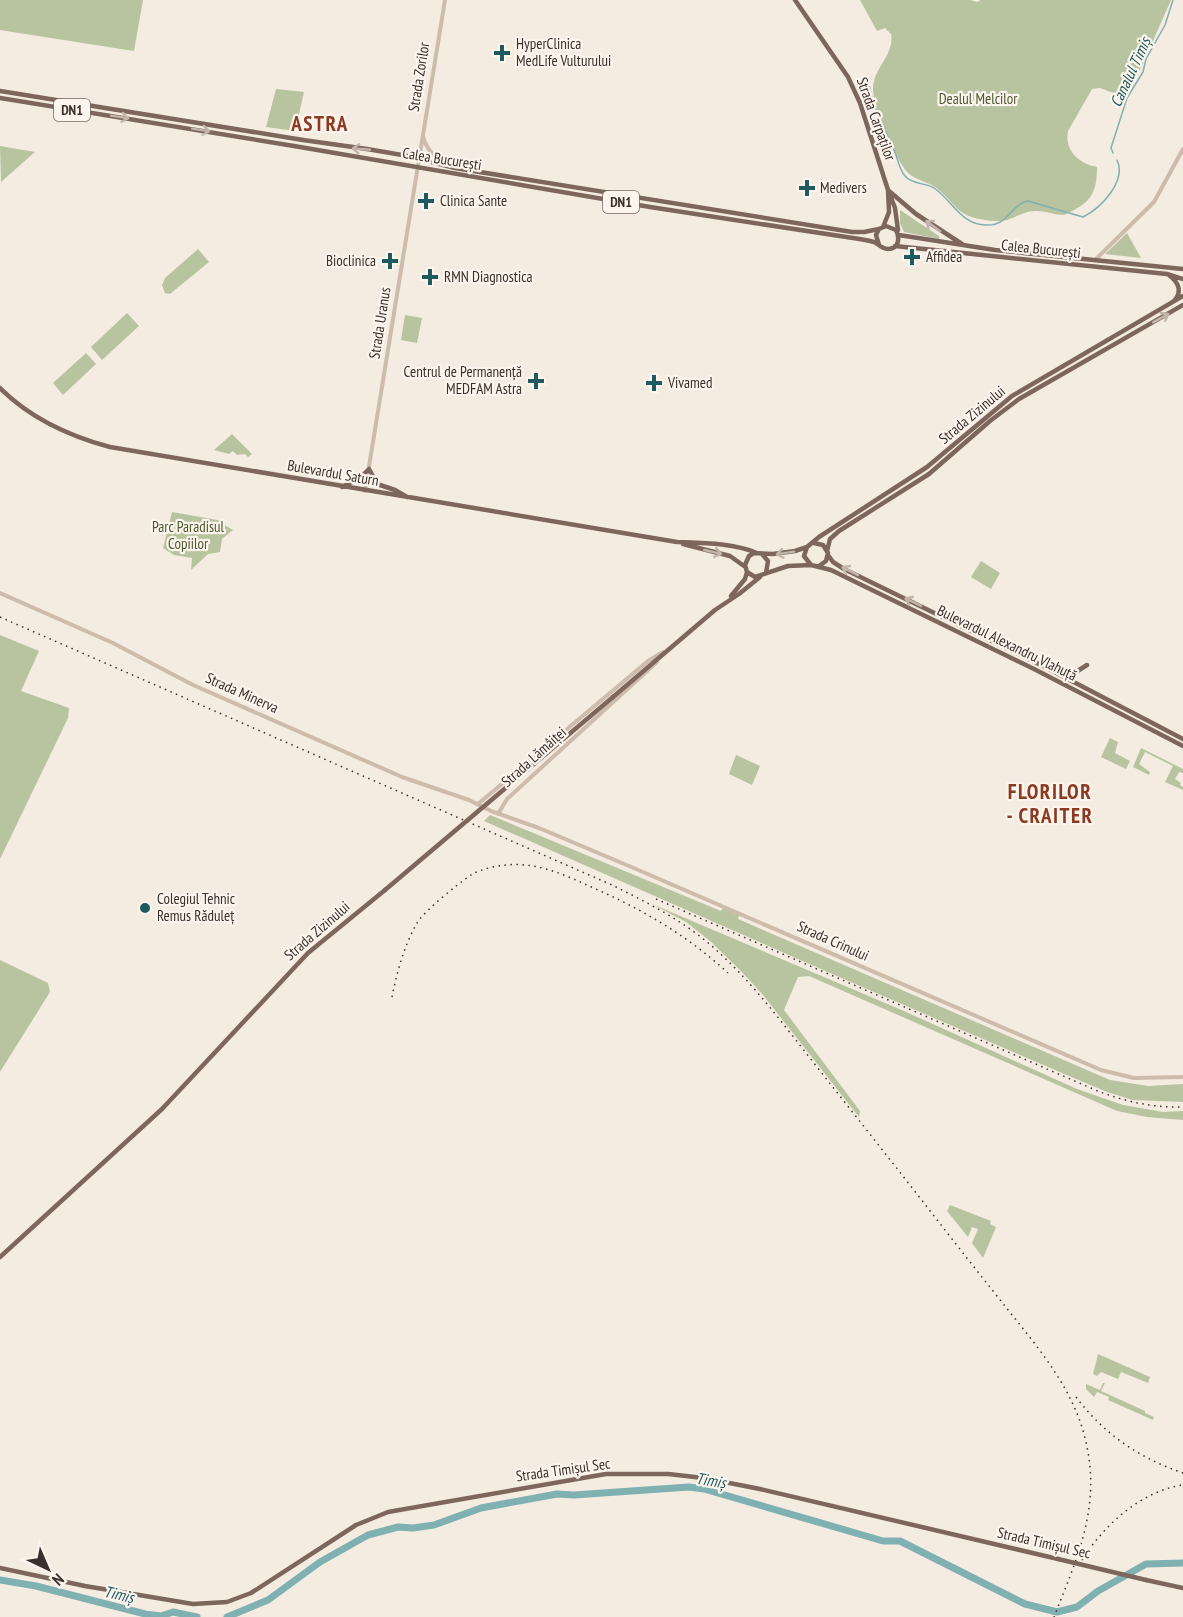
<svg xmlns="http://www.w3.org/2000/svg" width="1183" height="1617" font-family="'PT Sans Narrow',sans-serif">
	<rect width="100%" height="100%" fill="#f4ebe1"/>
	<path fill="#b8c4a0" d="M0,0H143L134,51L0,30Z
		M860,0H970L977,2L981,0H1171L1142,66L1125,97L1100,88L1092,89L1068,131C1064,150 1079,164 1097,167C1097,195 1090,203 1064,215C1055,215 1046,211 1037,211C1026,210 1017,217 1007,220C999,222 988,221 980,219C957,215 955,204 940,191C931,182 917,181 908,173C895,159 873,107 873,89C873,68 895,55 891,34L885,28L877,31Z
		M276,89L304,92L295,131L266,127Z
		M0,146L35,152L1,182Z
		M900,210L939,236V239L904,232L900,223Z
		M1127,233L1141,258L1105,254Z
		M198,249L209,262L170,294L165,293L162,285L165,278Z
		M127,313L139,326L102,360L91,347Z
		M405,315L422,318L417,343L401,340Z
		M86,353L96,364L63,395L53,383Z
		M232,434L252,454L248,457L245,454L237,455L233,451L229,454L214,450Z
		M172,512L223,521V524L233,530L222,539L220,552L208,554L191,570L192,558L174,555L163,548Z
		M981,561L1000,573L991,589L971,577Z
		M0,635L39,651L21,691L69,708L68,718L0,859Z
		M1110,738L1118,742L1115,753L1130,761L1126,769L1101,757Z
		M1141,748L1183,769V773L1179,772L1175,779L1181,783L1180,785L1183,787V790L1165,782L1173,766L1145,752L1139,764L1150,772L1149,775L1133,767Z
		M736,755L760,766L752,785L729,774Z
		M490,815L721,911L723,908L739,915L738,919L1110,1080L1148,1086L1183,1084V1102L1133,1100L1107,1092C899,1004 691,912 484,821Z
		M652,904L904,1011L1077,1089L1123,1105L1163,1112L1183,1111V1120L1147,1117L1117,1111L809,976L798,977L784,1010L860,1111L859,1117L763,995L740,970L710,941L686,922Z
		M0,960L48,983L50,992L0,1072Z
		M950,1205L991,1221L990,1224L996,1227L983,1258L972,1243L978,1229L972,1227L968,1237L947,1211Z
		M1098,1354L1150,1377L1148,1383L1121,1372L1118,1379L1101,1372L1097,1376L1093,1374Z
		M1103,1383H1105L1101,1391L1145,1411V1413L1154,1417L1153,1420L1108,1400L1109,1397L1097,1392L1094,1397L1086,1389V1384L1100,1390Z"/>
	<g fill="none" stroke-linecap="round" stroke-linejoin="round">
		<path stroke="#7fb0b2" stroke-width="1.5" d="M869,85C873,108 885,129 894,150C898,159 899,169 905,176C911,184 926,183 934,188C952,200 961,225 986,225C1009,226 1011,204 1028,201L1083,217C1101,208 1127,181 1117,160
			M1113,153L1111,148L1127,98L1143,72L1146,59L1165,25L1173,0"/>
		<path stroke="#7fb0b2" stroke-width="7" d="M0,1580L36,1586L145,1614L161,1616L173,1612L197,1617
			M227,1617L268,1600L320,1562L368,1535L398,1527L413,1528L434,1525L481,1508L557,1494L574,1495L689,1487L704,1489L883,1541H900L1025,1604L1057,1612L1077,1607L1098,1591L1146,1564L1183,1563"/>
		<path stroke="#cdbbac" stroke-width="4" d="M423,136C426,149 435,158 446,164
			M1096,259L1154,202L1183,149
			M365,491L445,0
			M0,593L113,643L193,685L402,777L469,800L491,811L539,828L629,866L1101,1070L1134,1078L1183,1077
			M478,804L648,661L663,652
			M498,814L507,799L657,662"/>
		<path stroke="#7d675c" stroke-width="4.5" d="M795,0L848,77L860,103L888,190L889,212L883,227
			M0,91L303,140L367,149L408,156L455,168L852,232H864L879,229
			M0,98L294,146L650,207L853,238C860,239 867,240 874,242C878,244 882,249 888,249C899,249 900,238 896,230L886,226L879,229L876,235L879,245
			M889,191L916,214L962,244
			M890,195L895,208L898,230
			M899,235L995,250L1183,269
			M895,246L1167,274L1183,279
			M1169,275C1178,282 1183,291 1174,301
			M1183,296L1012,396L927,467L819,537L807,547L795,551L773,554L754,553L749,556L745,565L747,572L755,577L788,566L811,565L831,570L1034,669L1183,746
			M0,388C30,418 69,436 110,447L677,542C703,543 733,543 757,553
			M342,487L360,478L369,469L377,484L395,490L407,497
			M814,543L823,545L828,553L826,561L819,566
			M683,544L730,556L744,566
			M807,547L804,556L811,565
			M827,551L830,539L839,531L929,474L990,421L1019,399L1183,305
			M762,554L768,561L766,573
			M828,555L833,562L844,569L1045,667L1183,739
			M731,596L745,579L747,572
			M1063,674L1076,672L1087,665
			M613,697L715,610L739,594L760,577
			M0,1257L162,1109L308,953L385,890
			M0,1568L85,1586L193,1604L227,1602L251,1593L356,1525L388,1512L606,1474H668L704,1478L760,1489L1058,1559
			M1146,1580L1183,1588"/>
		<path stroke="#3b302b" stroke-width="1.5" stroke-dasharray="1.5 4.5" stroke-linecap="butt" d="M0,617L612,885C648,903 684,921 714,948C749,979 777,1016 806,1053C839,1095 873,1138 906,1180C938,1221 969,1261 1001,1301C1034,1343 1072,1385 1085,1438C1102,1505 1078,1556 1054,1617
			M656,899L1100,1092C1128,1102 1154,1108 1183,1107
			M392,997C397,972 404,946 417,923C424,911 459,883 471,875C481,869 495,866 506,865C536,862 563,874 589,886C640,908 687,935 728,973
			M1076,1397C1104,1434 1139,1458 1183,1473
			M1082,1560C1104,1525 1141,1491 1183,1485"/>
		<path stroke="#7d675c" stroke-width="4.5" d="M385,890L613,697
			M1058,1559L1146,1580"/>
	</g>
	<defs><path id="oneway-shaft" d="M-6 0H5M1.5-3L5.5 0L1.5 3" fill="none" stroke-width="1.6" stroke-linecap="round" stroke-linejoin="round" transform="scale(1.5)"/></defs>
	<g stroke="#c2b5ac">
		<use href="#oneway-shaft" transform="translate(120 117) rotate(9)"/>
		<use href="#oneway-shaft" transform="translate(201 130) rotate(9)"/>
		<use href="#oneway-shaft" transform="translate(361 149) rotate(-175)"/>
		<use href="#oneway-shaft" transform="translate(933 226) rotate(-144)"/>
		<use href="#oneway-shaft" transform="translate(1161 318) rotate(-29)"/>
		<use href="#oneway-shaft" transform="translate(713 552) rotate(13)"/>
		<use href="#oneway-shaft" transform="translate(785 553) rotate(171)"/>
		<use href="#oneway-shaft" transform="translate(850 571) rotate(-153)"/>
		<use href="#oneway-shaft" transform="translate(913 602) rotate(-154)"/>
	</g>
	<g fill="#1f5a5e" stroke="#fbf5ee" stroke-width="2">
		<path d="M499 44h6v6h6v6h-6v6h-6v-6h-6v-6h6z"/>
		<path d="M804 179h6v6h6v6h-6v6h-6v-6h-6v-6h6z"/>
		<path d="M423 192h6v6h6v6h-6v6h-6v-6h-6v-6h6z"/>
		<path d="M909 248h6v6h6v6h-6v6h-6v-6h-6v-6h6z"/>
		<path d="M387 252h6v6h6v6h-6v6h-6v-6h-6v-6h6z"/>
		<path d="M427 268h6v6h6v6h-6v6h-6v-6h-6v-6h6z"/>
		<path d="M533 372h6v6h6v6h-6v6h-6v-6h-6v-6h6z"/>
		<path d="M651 374h6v6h6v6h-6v6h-6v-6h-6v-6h6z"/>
		<circle cx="145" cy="908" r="6"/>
	</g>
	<g text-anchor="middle" stroke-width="4.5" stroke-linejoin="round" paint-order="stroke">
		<g fill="#fbf5ee" stroke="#756b66" stroke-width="1.5">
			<rect x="54" y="99" width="36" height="22" rx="4.5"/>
			<rect x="603" y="191" width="36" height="22" rx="4.5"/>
		</g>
		<g font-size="14" font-weight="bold" fill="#3b302b">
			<text x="72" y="115">DN1</text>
			<text x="621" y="207">DN1</text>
		</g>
		<g font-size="15" fill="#3b302b" stroke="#fbf5ee" text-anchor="start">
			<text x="516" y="49">HyperClinica<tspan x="516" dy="17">MedLife Vulturului</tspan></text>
			<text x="820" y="193">Medivers</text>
			<text x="440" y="206">Clinica Sante</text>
			<text x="926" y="262">Affidea</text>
			<text x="376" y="266" text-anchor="end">Bioclinica</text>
			<text x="444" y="282">RMN Diagnostica</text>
			<text x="522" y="377" text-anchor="end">Centrul de Permanență<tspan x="522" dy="17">MEDFAM Astra</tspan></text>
			<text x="668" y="388">Vivamed</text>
			<text x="157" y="904">Colegiul Tehnic<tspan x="157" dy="17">Remus Răduleț</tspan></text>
		</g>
		<g font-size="15" fill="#3b302b" stroke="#fbf5ee">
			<text transform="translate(419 77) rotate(-81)" y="5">Strada Zorilor</text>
			<text transform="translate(876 119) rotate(70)" y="5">Strada Carpaților</text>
			<text transform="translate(442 159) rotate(9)" y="5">Calea București</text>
			<text transform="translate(1041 249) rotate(6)" y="5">Calea București</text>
			<text transform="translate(380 323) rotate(-81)" y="5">Strada Uranus</text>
			<text transform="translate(972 415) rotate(-40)" y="5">Strada Zizinului</text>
			<text transform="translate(333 473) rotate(10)" y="5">Bulevardul Saturn</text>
			<text transform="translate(1007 643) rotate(26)" y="5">Bulevardul Alexandru Vlahuță</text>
			<text transform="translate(242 693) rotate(24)" y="5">Strada Minerva</text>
			<text transform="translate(534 757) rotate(-42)" y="5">Strada Lămâiței</text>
			<text transform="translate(317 931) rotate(-41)" y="5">Strada Zizinului</text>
			<text transform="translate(833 941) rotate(24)" y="5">Strada Crinului</text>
			<text transform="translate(563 1470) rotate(-8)" y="5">Strada Timișul Sec</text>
			<text transform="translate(1044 1543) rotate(13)" y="5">Strada Timișul Sec</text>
		</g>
		<g font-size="15" fill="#4a5a2e" stroke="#fbf5ee">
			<text x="978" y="104">Dealul Melcilor</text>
			<text x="188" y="532">Parc Paradisul<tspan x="188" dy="17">Copiilor</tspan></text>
		</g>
		<g font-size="16" font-style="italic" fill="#1f5a5e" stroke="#fbf5ee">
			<text transform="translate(1130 72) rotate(-65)" y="6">Canalul Timiș</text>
			<text transform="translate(711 1480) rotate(9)" y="6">Timiș</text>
			<text transform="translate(119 1594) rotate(13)" y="6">Timiș</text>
		</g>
		<g font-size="21" font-weight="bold" letter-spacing="1.5" fill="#8c3b22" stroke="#fbf5ee">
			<text x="320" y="131">ASTRA</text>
			<text x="1050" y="799">FLORILOR<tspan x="1050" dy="24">- CRAITER</tspan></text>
		</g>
	</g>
	<g transform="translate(48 1569) rotate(136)" stroke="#fbf5ee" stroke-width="4.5" paint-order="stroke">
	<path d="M0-4.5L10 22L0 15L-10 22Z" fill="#3b302b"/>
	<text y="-9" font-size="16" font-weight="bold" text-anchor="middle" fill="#3b302b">N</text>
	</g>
</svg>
